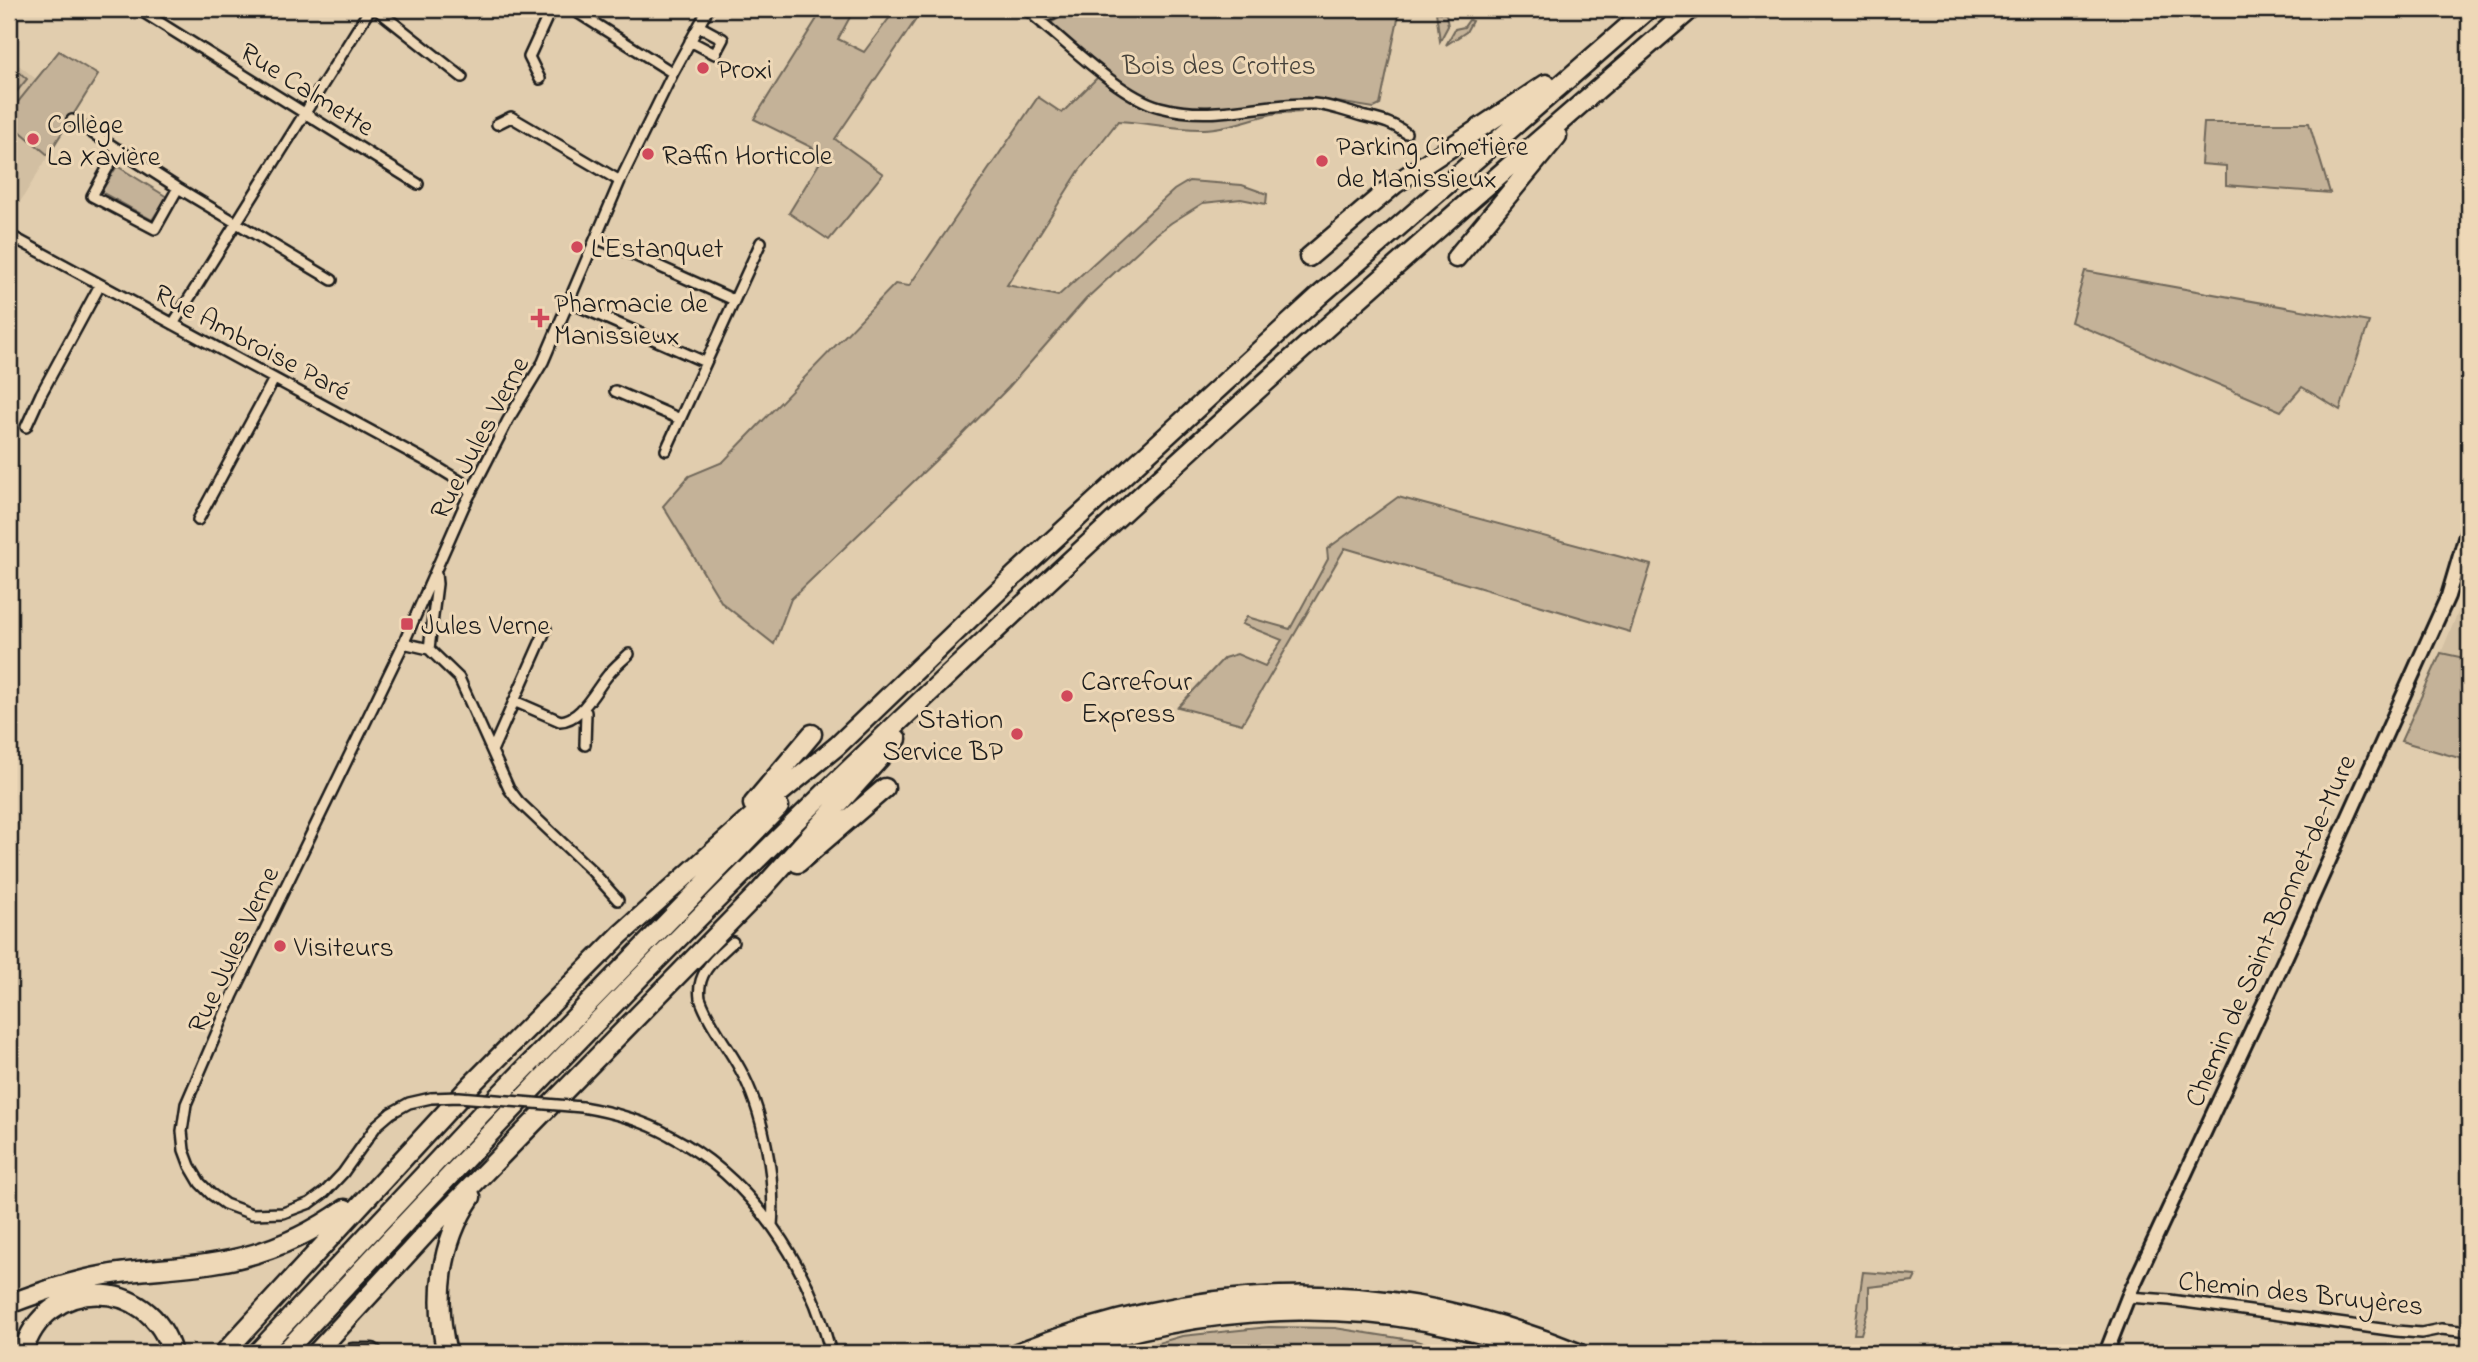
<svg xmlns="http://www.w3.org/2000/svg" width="2478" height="1362" font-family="'Indie Flower',sans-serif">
	<rect width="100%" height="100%" fill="#e1cdae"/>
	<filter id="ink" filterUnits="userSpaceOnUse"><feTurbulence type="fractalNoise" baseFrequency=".0143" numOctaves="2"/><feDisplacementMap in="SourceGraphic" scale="14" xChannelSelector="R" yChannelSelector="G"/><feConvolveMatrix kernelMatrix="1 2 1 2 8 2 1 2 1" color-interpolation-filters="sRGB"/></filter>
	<g filter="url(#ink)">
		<path fill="#d2bfa2" d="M59,51L98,75L9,220V57L36,79Z
			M2469,586V659L2441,653Z"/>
		<path fill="#c4b298" stroke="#70675a" stroke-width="2" d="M823,9H838L850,17L838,39L864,52L896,9H923L835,139L883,174L829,240L789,213L825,154L754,119Z
			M1076,9H1400L1380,105L1374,108L1307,97L1301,112C1290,113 1278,112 1268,115C1247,120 1227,128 1204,129C1175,130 1147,122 1118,121L1079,171L1007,285L1058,296L1174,190L1189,181L1242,185L1267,194L1266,204L1241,199L1203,203L1171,223L1154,236L1086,299L1008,388L961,436L791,599L774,644L722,603L663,506L689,476L723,462L895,284L909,286L1038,97L1062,113L1098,77L1039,29Z
			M1436,12L1446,14L1448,26L1440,41Z
			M1469,20L1472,21L1466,32L1446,45L1455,29L1464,27Z
			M59,51L98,75L48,155L9,122V113Z
			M9,63L27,79L9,101Z
			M2204,123H2309L2330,193L2226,185V166L2201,164Z
			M117,166L167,197L152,220L101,192Z
			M2085,271L2369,322L2340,410L2302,387L2281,411L2071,322Z
			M1398,497L1651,565L1630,632L1345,548L1242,724L1178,707L1224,658L1237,654L1265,666L1282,640L1242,624L1247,617L1290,629L1328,559L1327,549Z
			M2441,653L2469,659V761L2401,741Z
			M1863,1272L1916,1276L1913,1282L1869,1287V1307L1861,1334H1854Z
			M1269,1327L1335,1328L1417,1341L1459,1353H1124L1182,1336Z"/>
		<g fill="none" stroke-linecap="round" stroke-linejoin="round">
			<g stroke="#1c1c1c" stroke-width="14">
				<path id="street" d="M138,9L418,184
					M376,9L462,77
					M572,9L673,73
					M1025,9C1039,20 1048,17 1064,9
					M1034,16C1067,43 1121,97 1160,107C1216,122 1260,102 1314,104C1330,105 1347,112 1362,116C1378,120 1392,122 1406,133
					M690,41L715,54L723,39L699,26
					M540,79L529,57L551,9
					M72,120L178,188L332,280
					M497,124L511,117L620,181
					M118,149L92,196L155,229L178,188
					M9,235L432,464L463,483L471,493
					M596,238L734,300
					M569,302L705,362
					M173,324L370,9
					M615,391L680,419
					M26,427L41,394L100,285
					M666,450L761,242
					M198,520L274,379
					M403,643L429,649L459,678L509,789L518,801L592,871L618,900
					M429,649L437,584L436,574
					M514,701L560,721C582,720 595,690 608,675C614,667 622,661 629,654
					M582,709L586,712L585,745
					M492,751L546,629
					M733,942C716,958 696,972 700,998C709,1024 727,1045 740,1069C763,1110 776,1178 772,1226
					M431,1098L409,1103L391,1113L377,1125L343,1173L325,1192L310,1203L283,1213L252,1214L225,1204L211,1194L200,1183L190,1166L184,1150L182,1131L186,1104L233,995L401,649L464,506L508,420L543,362L620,181L673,73L708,9
					M582,1107C612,1112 642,1120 669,1135C752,1178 809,1265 831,1353
					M2128,1297L2170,1300L2396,1331L2421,1333L2441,1329L2469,1332"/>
			</g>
			<g stroke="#1c1c1c" stroke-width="18">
				<path id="secondary" d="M2106,1353L2128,1297L2287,954L2448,596L2469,525"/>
			</g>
			<g stroke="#1c1c1c" stroke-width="23">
				<path id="highway" d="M1309,257L1395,184L1546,84
					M1456,258L1557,136
					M753,804L812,734
					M798,863L885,788
					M9,1304C41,1292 72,1281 106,1275C141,1269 177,1269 213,1263C261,1256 306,1237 345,1209
					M23,1353C44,1275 151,1275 172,1353
					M224,1353L472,1084L621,934L764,806L837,746L1014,576L1319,296L1648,9
					M257,1353L482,1113L779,807
					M284,1353C464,1159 645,967 835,783C1112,516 1399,259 1691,9
					M316,1353L442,1216L761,890L897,739
					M353,1353H372
					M447,1353C434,1300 440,1243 471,1197
					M1017,1353C1208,1278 1387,1275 1578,1353
					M1059,1353C1214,1300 1384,1293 1538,1353"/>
			</g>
			<use href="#street" stroke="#eed8b7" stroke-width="9"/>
			<use href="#secondary" stroke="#eed8b7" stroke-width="12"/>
			<use href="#highway" stroke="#eed8b7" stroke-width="18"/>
			<g stroke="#1c1c1c" stroke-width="14" stroke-linecap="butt">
				<path id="street-bridge" d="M431,1098L459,1097L582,1107"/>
			</g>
			<use href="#street-bridge" stroke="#eed8b7" stroke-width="9"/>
		</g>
	</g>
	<g fill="#d1495b" stroke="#eed8b7" stroke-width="2.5">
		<circle cx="703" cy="68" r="7"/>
		<circle cx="33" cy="139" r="7"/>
		<circle cx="648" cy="154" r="7"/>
		<circle cx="1322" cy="161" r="7"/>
		<circle cx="577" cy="247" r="7"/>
		<path d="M536.5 307.5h7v7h7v7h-7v7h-7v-7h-7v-7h7z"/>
		<rect x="400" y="617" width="14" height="14" rx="3.5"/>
		<circle cx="1067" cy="696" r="7"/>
		<circle cx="1017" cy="734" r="7"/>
		<circle cx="280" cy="946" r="7"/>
	</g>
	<g text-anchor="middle" stroke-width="6" stroke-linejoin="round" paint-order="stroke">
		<g font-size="28" fill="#46423b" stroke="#eed8b7">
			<text x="1219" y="74">Bois des Crottes</text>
		</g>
		<g font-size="28" fill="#1c1c1c" stroke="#eed8b7" text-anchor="start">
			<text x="717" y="78">Proxi</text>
			<text x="47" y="133">Collège<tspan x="47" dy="32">La Xavière</tspan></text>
			<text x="1336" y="155">Parking Cimetière<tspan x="1336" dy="32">de Manissieux</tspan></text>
			<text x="662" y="164">Raffin Horticole</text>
			<text x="591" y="257">L'Estanquet</text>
			<text x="554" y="312">Pharmacie de<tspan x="554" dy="32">Manissieux</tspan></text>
			<text x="421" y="634">Jules Verne</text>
			<text x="1081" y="690">Carrefour<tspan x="1081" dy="32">Express</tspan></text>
			<text x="1003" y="728" text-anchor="end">Station<tspan x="1003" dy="32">Service BP</tspan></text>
			<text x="294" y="956">Visiteurs</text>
		</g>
		<g font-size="28" fill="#1c1c1c" stroke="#eed8b7">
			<text transform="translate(308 88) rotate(32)" y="10">Rue Calmette</text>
			<text transform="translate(253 341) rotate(28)" y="10">Rue Ambroise Paré</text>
			<text transform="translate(478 437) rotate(-62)" y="10">Rue Jules Verne</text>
			<text transform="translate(2269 930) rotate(-66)" y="10">Chemin de Saint-Bonnet-de-Mure</text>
			<text transform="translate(232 949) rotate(-65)" y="10">Rue Jules Verne</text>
			<text transform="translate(2301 1292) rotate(6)" y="10">Chemin des Bruyères</text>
		</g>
	</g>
	<rect width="2478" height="1362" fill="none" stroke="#eed8b7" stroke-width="35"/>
	<rect x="18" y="18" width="2443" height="1327" fill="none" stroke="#1c1c1c" stroke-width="2.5" filter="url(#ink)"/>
</svg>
